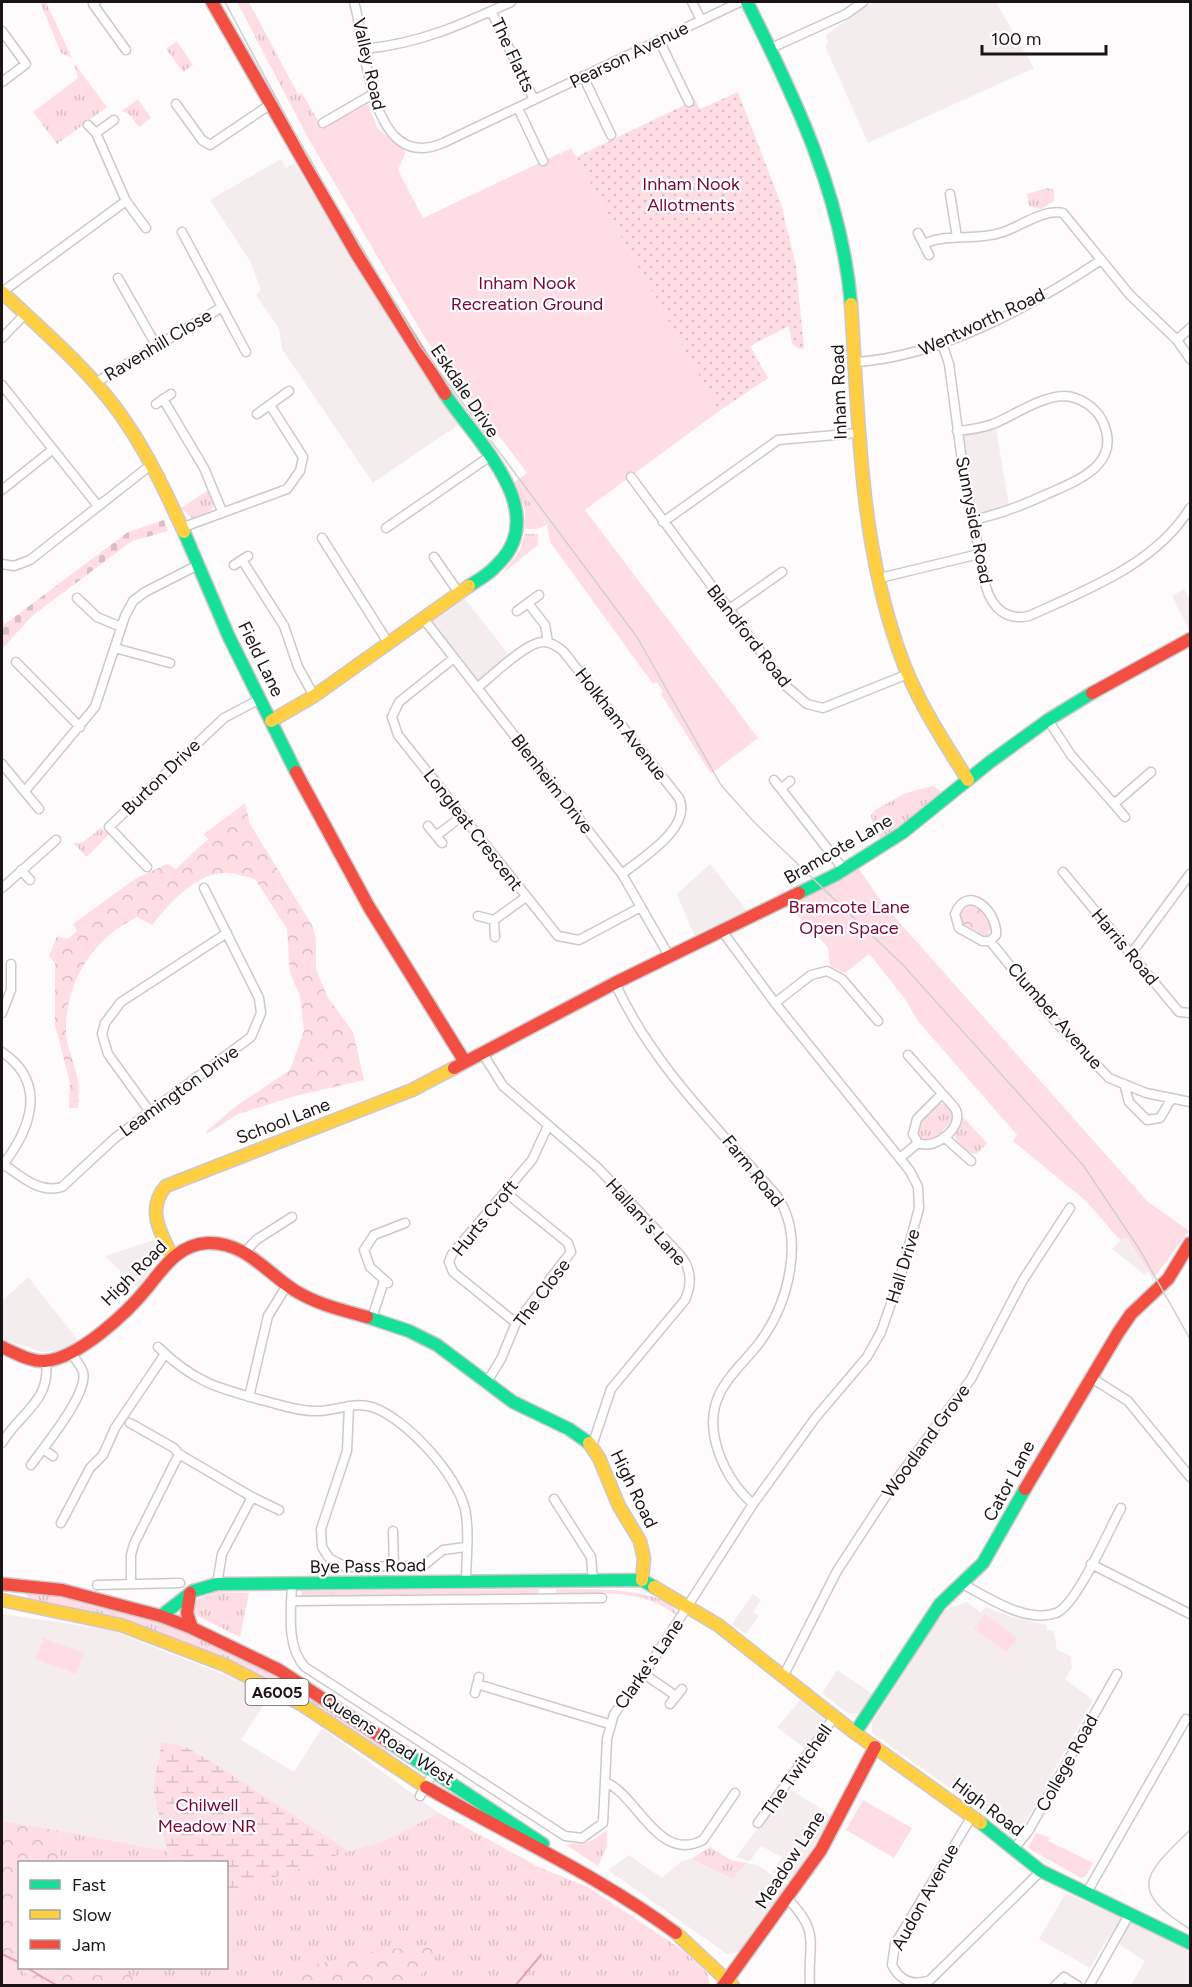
<svg xmlns="http://www.w3.org/2000/svg" width="1192" height="1987" font-family="Figtree,sans-serif">
	<defs>
		<pattern id="grass-tufts" width="24" height="20" patternUnits="userSpaceOnUse" patternTransform="scale(1.5)"><rect width="24" height="20" fill="#fedee4"/><path d="M3 7l-1-3M5 7V3M7 7l1-3M15 17l-1-3M17 17v-4M19 17l1-3" fill="none" stroke="#d9bec3"/></pattern>
		<pattern id="forest-crowns" width="20" height="18" patternUnits="userSpaceOnUse" patternTransform="scale(1.5)"><rect width="20" height="18" fill="#fedee4"/><path d="M2 6a3 3 0 1 1 6 0M12 15a3 3 0 1 1 6 0" fill="none" stroke="#d9bec3"/></pattern>
		<pattern id="wetland-marsh" width="20" height="14" patternUnits="userSpaceOnUse" patternTransform="scale(1.5)"><rect width="20" height="14" fill="#fedee4"/><path d="M1 5h8M5 5V1M11 12h8M15 12V8" fill="none" stroke="#d9bec3"/></pattern>
		<pattern id="cemetery-stones" width="16" height="16" patternUnits="userSpaceOnUse" patternTransform="scale(1.5)"><rect width="16" height="16" fill="#fedee4"/><path d="M2 7V4a2 2 0 0 1 4 0v3zM10 15v-3a2 2 0 0 1 4 0v3z" fill="#d9bec3"/></pattern>
		<pattern id="garden-dots" width="8" height="8" patternUnits="userSpaceOnUse" patternTransform="scale(1.5)"><rect width="8" height="8" fill="#fedee4"/><path d="M2 2h.1M6 6h.1" fill="none" stroke="#d9bec3" stroke-width="1.8" stroke-linecap="round"/></pattern>
	</defs>
	<rect width="100%" height="100%" fill="#fefbfc"/>
	<path fill="#f5eced" d="M872,2H996L1034,68L868,143L825,46L828,43L826,35Z
		M281,159L286,168L294,163L401,337L459,424L373,483L282,349L279,329L256,295L261,290L250,261L210,200Z
		M996,429L1009,506L975,514L960,437Z
		M1184,589L1190,600L1189,630L1172,596Z
		M464,598L510,656L475,684L428,624Z
		M710,864L747,911L694,935L677,894Z
		M1125,1236L1148,1272L1145,1275L1112,1249Z
		M154,1240L158,1258L138,1288L105,1256Z
		M28,1277L77,1339L68,1346L54,1351L42,1352L2,1339V1301Z
		M753,1594L761,1600L753,1612L759,1616L746,1634L732,1624Z
		M967,1602L981,1613L986,1607L1011,1617L1047,1625V1630L1054,1631L1057,1650L1071,1656L1072,1668L1065,1679L1093,1700L1022,1829L1011,1834L990,1816L872,1733V1723L933,1628L947,1609Z
		M2,1614L111,1630L235,1679L269,1697L241,1740L294,1772L322,1728L439,1813L382,1842L349,1851L209,1760L186,1747L162,1742L153,1789L167,1851L2,1821Z
		M837,1670L874,1695L861,1713L849,1714L822,1693Z
		M800,1700L827,1722L808,1751L777,1727Z
		M788,1788L832,1816L790,1884L772,1872L782,1857L761,1846L750,1861L736,1857Z
		M629,1855L662,1878L682,1861L691,1859L731,1879L746,1863L757,1865L789,1886L739,1952L727,1954L608,1870Z
		M1066,1893L1119,1917L1134,1920L1190,1947V1985H1131L1145,1961L1108,1937L1090,1968L1039,1939Z"/>
	<path fill="url(#grass-tufts)" d="M40,2H46L72,58L61,53Z
		M237,2H249L298,94L302,93L322,128L307,136Z
		M177,41L193,65L183,72L166,49Z
		M74,63L107,107L57,144L33,112L78,78Z
		M138,99L151,118L139,127L129,114L122,111Z
		M1047,188L1054,190V201L1041,209L1029,206L1027,194Z
		M515,482L547,525L537,529H525V511Z
		M208,490L215,502L211,511L192,518L181,508Z
		M525,534H538V545L503,573L519,552Z
		M933,786L944,794L881,839L873,826L871,815L875,810L906,793Z
		M101,828L109,834L87,857L73,843L83,842Z
		M937,1104C949,1103 952,1108 953,1118L935,1141L921,1140L917,1135V1122Z
		M963,1117L987,1143L977,1154C968,1154 956,1143 954,1134Z
		M539,1589V1594L301,1597V1591Z
		M556,1589C583,1589 664,1586 677,1613L676,1615C640,1587 598,1594 556,1594Z
		M26,1592C108,1597 200,1634 273,1672C323,1699 369,1738 415,1772L317,1708L111,1618L28,1598Z
		M216,1592L249,1593L240,1637L194,1614L193,1608L198,1599Z
		M439,1813L541,1868L588,1887L684,1951L708,1974L710,1985L2,1986V1959L20,1968H226L227,1894L349,1851L382,1842Z
		M607,1830V1847L598,1866L566,1845L591,1841Z
		M60,1831L167,1851L173,1862H59Z
		M710,1847L731,1860L746,1863L732,1879L691,1859Z"/>
	<path fill="url(#forest-crowns)" d="M245,803L250,824L313,927L316,939V969L328,998L353,1032L364,1080L295,1096L238,1114L207,1134L206,1132L232,1109L290,1070L304,1031L300,996L290,973L287,929L255,879C245,877 232,872 222,873C194,875 168,905 152,925L137,917C94,938 67,979 66,1027C65,1044 74,1060 77,1076C80,1087 78,1098 78,1108H69L70,1083L55,1025V963L49,956L57,936L67,939L77,931L73,924L135,879L167,864L176,869L208,839L204,834Z
		M972,904L981,907L991,927L987,937L961,923L960,912Z
		M2,1821L60,1831L59,1862H20V1968H102L149,1980L151,1985H44L2,1959Z
		M440,1943L441,1950L412,1985L329,1986L326,1982L296,1985L290,1972L356,1954Z"/>
	<path fill="url(#wetland-marsh)" d="M162,1742L186,1747L209,1760L349,1851L227,1894L226,1862H173L167,1851L153,1789Z"/>
	<path fill="url(#cemetery-stones)" d="M164,520L168,531L132,541L32,616L2,649V621L5,624L128,532Z"/>
	<path fill="#fedee4" d="M368,104L378,129L406,152L398,170L423,218L571,148L719,411L585,510L758,738L711,774L661,694L663,692L657,682L653,684L550,542L547,524L515,482L527,473L425,338L307,136Z
		M859,869L884,905L1147,1201L1189,1231L1153,1279L1126,1237L1120,1240L1086,1201L1013,1141L1017,1135L918,1021L903,996L869,954L845,973L830,966L828,947L787,905Z
		M985,1614L1017,1638L1007,1652L974,1629Z
		M43,1638L84,1653L76,1674L35,1659Z
		M863,1800L912,1828L894,1858L846,1830Z
		M1036,1833L1049,1837L1048,1841L1093,1863L1086,1876L1081,1878L1028,1848Z"/>
	<path fill="url(#garden-dots)" d="M738,92L781,204L796,266L804,348L799,349L792,344L789,326L750,346L768,378L719,411L576,157L695,100L700,109Z"/>
	<g fill="none" stroke-linecap="round" stroke-linejoin="round">
		<path stroke="#e3a3b3" stroke-width="2" d="M2,1954L20,1963
			M27,1968L58,1986
			M515,1986L541,1955"/>
		<g stroke="#cfc8ca" stroke-width="11">
			<path id="street" d="M96,2L93,4L126,50
				M354,2C367,44 368,175 443,143L740,2
				M692,2L701,20
				M491,11L534,100
				M2,31L26,64L2,82
				M659,40L689,102
				M365,49C421,43 461,25 511,2
				M769,49L846,14L863,2
				M583,76L611,135
				M176,104L202,140L210,145L271,104
				M518,108L543,161
				M323,123L373,94
				M88,125L96,133L126,201
				M96,133L114,120
				M950,194L957,237
				M182,232L246,352
				M918,233L929,255
				M925,243C950,233 975,241 1000,233C1019,228 1043,208 1063,213L1130,295L1177,340L1190,359
				M118,278L156,345
				M2,292L126,201L146,228
				M2,338L25,314
				M1177,340L1190,328
				M942,343L949,364L964,476L986,587C992,608 1007,621 1029,616C1086,590 1156,564 1190,508
				M856,362C938,357 1033,306 1101,260
				M95,383L222,307
				M2,385L98,506
				M163,399L204,468L222,511
				M156,404L171,394
				M257,414L289,391
				M957,431C969,430 981,428 993,424C1015,415 1041,396 1065,396C1080,397 1095,407 1102,420C1124,465 1076,481 1045,495C1021,506 998,515 972,520
				M631,477L786,686L807,704L823,708L908,674
				M2,490L52,450
				M663,522L778,440L858,433
				M181,528L287,489L300,471L303,457L270,405
				M386,528L489,457
				M322,538L389,644
				M434,557L459,593
				M242,560L284,626L298,667L314,696
				M2,564L14,566L30,560L152,464
				M234,565L248,556
				M880,578L979,554
				M77,598L97,617L121,627
				M528,603L545,625L548,642
				M728,610L782,572
				M517,611L539,595
				M423,618L622,874L669,956
				M115,648L170,663
				M454,658L399,702L392,717L398,735L558,936L579,940L641,907
				M16,662L80,727
				M477,688C492,676 524,644 542,642C550,641 557,646 563,651L679,798C693,827 642,858 622,874
				M1048,720L1071,755L1114,804L1151,772
				M2,764L39,809
				M774,780L844,870
				M781,789L790,781
				M25,791L95,707L125,616L133,601L145,592L196,566
				M1114,804L1125,817
				M428,826L442,843
				M436,836L462,816
				M147,867L109,827L224,718L260,699
				M21,870L30,880
				M1063,872L1179,1012L1190,1013
				M2,888L56,840
				M478,916L494,920L495,937
				M494,920L526,897
				M990,941L996,935C998,913 968,882 955,914L959,928L982,941H990L1055,1021L1109,1078L1146,1093L1190,1102
				M1131,954L1190,874
				M615,983C652,1065 719,1129 777,1196C805,1237 789,1301 762,1339C750,1357 730,1372 720,1393C701,1430 725,1479 753,1504
				M775,1003L811,975L827,971L842,979L878,1021
				M2,1013L11,990V964
				M2,1052C48,1083 31,1129 2,1166
				M483,1054L503,1086L598,1168L680,1255C692,1269 692,1284 685,1300L611,1389L592,1446
				M908,1055L954,1107C967,1124 937,1151 918,1143
				M1125,1087L1129,1102L1147,1120L1160,1118L1172,1098
				M150,1112L108,1054L102,1034L105,1023L121,1002L227,933
				M944,1137L971,1161
				M900,1158L918,1143L913,1134L917,1119L942,1094
				M3,1164C21,1176 39,1194 62,1187L115,1138L251,1037L261,1013L259,998L204,888
				M245,1252L256,1240L292,1217
				M388,1283L370,1267L364,1250L374,1235L405,1223
				M372,1318L384,1281
				M516,1323L453,1272L449,1262L452,1254L532,1160L548,1126
				M158,1347C194,1382 217,1388 265,1401C281,1405 297,1411 314,1411C334,1412 353,1401 372,1407C406,1418 457,1475 465,1509C470,1532 466,1559 466,1582
				M1090,1377L1128,1401L1190,1477
				M487,1382L501,1359L516,1323L571,1252L568,1243L505,1192
				M249,1397L268,1316L286,1287
				M349,1406L347,1451L321,1529L322,1547L329,1558L346,1567L423,1566L443,1550L466,1547
				M130,1423L174,1448L179,1454
				M2,1443C20,1412 51,1402 46,1361
				M43,1449L53,1456
				M31,1465C44,1447 89,1393 83,1372C81,1365 74,1358 70,1352
				M252,1497L279,1510
				M554,1499L591,1557L593,1581
				M61,1523L90,1468L103,1455L115,1428L165,1354
				M393,1531L394,1567
				M1091,1564L1190,1614
				M961,1583C987,1597 1026,1624 1056,1613C1076,1606 1109,1530 1121,1508
				M131,1584V1555L134,1544L179,1454L252,1497L222,1554L217,1584
				M97,1585L180,1583
				M292,1585C291,1611 286,1647 305,1667L565,1836L582,1838L603,1823L607,1739L614,1714L644,1674L753,1504L816,1417L867,1357L881,1332L901,1275L919,1208L918,1187L910,1171L775,1003L722,931
				M291,1601L602,1598
				M644,1674L676,1696
				M784,1675L837,1571L897,1479L971,1379L1023,1280L1070,1208
				M477,1684L609,1724
				M475,1693L479,1677
				M670,1704L682,1689
				M605,1782C637,1794 658,1864 703,1840L735,1793
				M420,1796L434,1771
				M972,1816L895,1944L892,1965C900,1981 914,1986 930,1980L1041,1871
				M758,1823L835,1716
				M1014,1849L1029,1830L1117,1674
				M1086,1894L1186,1719
				M787,1898C822,1934 807,1942 810,1986
				M1055,1986L1064,1977L1078,1986
				M1089,1986L1130,1913"/>
		</g>
		<g stroke="#cfc8ca" stroke-width="15">
			<path id="fast" d="M747,2C795,98 842,195 851,304
				M445,394C476,441 555,513 495,567C488,575 478,580 469,586
				M184,532L229,637L296,772
				M799,893L837,874L902,833L990,762L1048,720L1092,693
				M367,1317L409,1331L437,1345L513,1402L569,1429L589,1443
				M161,1616L193,1591L217,1584L642,1580L654,1587
				M855,1733L940,1604L983,1563L1025,1489
				M387,1741L543,1844
				M981,1823L1041,1871L1190,1943"/>
		</g>
		<g stroke="#cfc8ca" stroke-width="15">
			<path id="slow" d="M2,292C42,330 85,366 118,411C145,448 165,490 184,532
				M851,304C859,421 859,539 899,651C915,698 942,739 968,780
				M271,721L314,696L469,586
				M172,1256C160,1232 146,1209 166,1186L412,1090L454,1068
				M589,1443L599,1458L619,1506L640,1541L644,1559L642,1580
				M654,1587L718,1625L855,1733L981,1823
				M2,1600L121,1625L225,1665L301,1704L426,1787
				M676,1933L733,1986"/>
		</g>
		<g stroke="#cfc8ca" stroke-width="15">
			<path id="jam" d="M212,2L356,253L445,394
				M1092,693L1190,639
				M296,772L369,907L465,1062
				M454,1068L615,983L799,893
				M2,1347C15,1353 31,1362 45,1361C79,1358 127,1313 148,1287C164,1267 179,1244 208,1243C245,1242 266,1272 294,1290C316,1304 342,1310 367,1317
				M1025,1489L1118,1333L1131,1314L1168,1279L1190,1243
				M2,1584L62,1590L161,1616L192,1628L279,1670L387,1741
				M190,1593L187,1613L192,1628
				M426,1787C510,1836 598,1875 676,1933
				M723,1986L821,1850L875,1747"/>
		</g>
		<use href="#street" stroke="#fffeff" stroke-width="8"/>
		<use href="#fast" stroke="#16e098" stroke-width="12"/>
		<use href="#slow" stroke="#ffcf43" stroke-width="12"/>
		<use href="#jam" stroke="#f24e42" stroke-width="12"/>
		<path stroke="#d0cfcf" stroke-width="1.5" d="M225,2L306,154L421,347L637,637L721,785L754,822L903,965L1083,1165L1140,1250L1190,1339
			M1190,1830C1146,1873 1125,1889 1190,1929"/>
	</g>
	<g text-anchor="middle" stroke-width="4.5" stroke-linejoin="round" paint-order="stroke">
		<rect fill="#fff" stroke="#5f5a5b" stroke-width="1.5" x="245.5" y="1679" width="63" height="26" rx="4.5"/>
		<g font-size="16" font-weight="bold" fill="#1b1315">
			<text x="277" y="1698">A6005</text>
		</g>
		<g font-size="18" fill="#1b1315" stroke="#fff">
			<text transform="translate(513 55) rotate(65)" y="6">The Flatts</text>
			<text transform="translate(629 55) rotate(-26)" y="6">Pearson Avenue</text>
			<text transform="translate(369 64) rotate(77)" y="6">Valley Road</text>
			<text transform="translate(982 322) rotate(-25)" y="6">Wentworth Road</text>
			<text transform="translate(158 345) rotate(-31)" y="6">Ravenhill Close</text>
			<text transform="translate(465 391) rotate(56)" y="6">Eskdale Drive</text>
			<text transform="translate(839 392) rotate(-92)" y="6">Inham Road</text>
			<text transform="translate(974 520) rotate(79)" y="6">Sunnyside Road</text>
			<text transform="translate(749 636) rotate(52)" y="6">Blandford Road</text>
			<text transform="translate(261 659) rotate(64)" y="6">Field Lane</text>
			<text transform="translate(621 724) rotate(52)" y="6">Holkham Avenue</text>
			<text transform="translate(161 777) rotate(-44)" y="6">Burton Drive</text>
			<text transform="translate(552 784) rotate(52)" y="6">Blenheim Drive</text>
			<text transform="translate(473 830) rotate(52)" y="6">Longleat Crescent</text>
			<text transform="translate(838 849) rotate(-30)" y="6">Bramcote Lane</text>
			<text transform="translate(1125 947) rotate(50)" y="6">Harris Road</text>
			<text transform="translate(1055 1016) rotate(49)" y="6">Clumber Avenue</text>
			<text transform="translate(179 1091) rotate(-36)" y="6">Leamington Drive</text>
			<text transform="translate(283 1121) rotate(-21)" y="6">School Lane</text>
			<text transform="translate(753 1171) rotate(51)" y="6">Farm Road</text>
			<text transform="translate(485 1218) rotate(-51)" y="6">Hurts Croft</text>
			<text transform="translate(646 1222) rotate(48)" y="6">Hallam's Lane</text>
			<text transform="translate(903 1266) rotate(-73)" y="6">Hall Drive</text>
			<text transform="translate(134 1273) rotate(-45)" y="6">High Road</text>
			<text transform="translate(542 1293) rotate(-53)" y="6">The Close</text>
			<text transform="translate(926 1441) rotate(-54)" y="6">Woodland Grove</text>
			<text transform="translate(1009 1481) rotate(-62)" y="6">Cator Lane</text>
			<text transform="translate(634 1489) rotate(64)" y="6">High Road</text>
			<text transform="translate(368 1566) rotate(-1)" y="6">Bye Pass Road</text>
			<text transform="translate(649 1664) rotate(-55)" y="6">Clarke's Lane</text>
			<text transform="translate(388 1739) rotate(33)" y="6">Queens Road West</text>
			<text transform="translate(1067 1763) rotate(-61)" y="6">College Road</text>
			<text transform="translate(797 1770) rotate(-55)" y="6">The Twitchell</text>
			<text transform="translate(988 1807) rotate(37)" y="6">High Road</text>
			<text transform="translate(790 1860) rotate(-57)" y="6">Meadow Lane</text>
			<text transform="translate(925 1897) rotate(-61)" y="6">Audon Avenue</text>
		</g>
		<g font-size="18" fill="#780536" stroke="#fff">
			<text x="691" y="190">Inham Nook<tspan x="691" dy="21">Allotments</tspan></text>
			<text x="527" y="289">Inham Nook<tspan x="527" dy="21">Recreation Ground</tspan></text>
			<text x="849" y="913">Bramcote Lane<tspan x="849" dy="21">Open Space</tspan></text>
			<text x="207" y="1811">Chilwell<tspan x="207" dy="21">Meadow NR</tspan></text>
		</g>
	</g>
	<rect width="1192" height="1987" fill="none" stroke="#1b1315" stroke-width="6"/>
	<rect x="18" y="1861" width="210" height="108" fill="#ffffff" stroke="#a4a1a1" stroke-width="1.5"/>
	<rect x="30" y="1880" width="30" height="9" fill="#16e098" stroke="#a4a1a1" stroke-width="1.5"/>
	<text x="72" y="1891" font-size="18" fill="#1b1315">Fast</text>
	<rect x="30" y="1910" width="30" height="9" fill="#ffcf43" stroke="#a4a1a1" stroke-width="1.5"/>
	<text x="72" y="1921" font-size="18" fill="#1b1315">Slow</text>
	<rect x="30" y="1940" width="30" height="9" fill="#f24e42" stroke="#a4a1a1" stroke-width="1.5"/>
	<text x="72" y="1951" font-size="18" fill="#1b1315">Jam</text>
	<path d="M982 45v9h124v-9" fill="none" stroke="#1b1315" stroke-width="3"/>
	<text x="991" y="45" font-size="18" fill="#1b1315" stroke="#ffffff" stroke-width="4.5" paint-order="stroke">100 m</text>
</svg>
